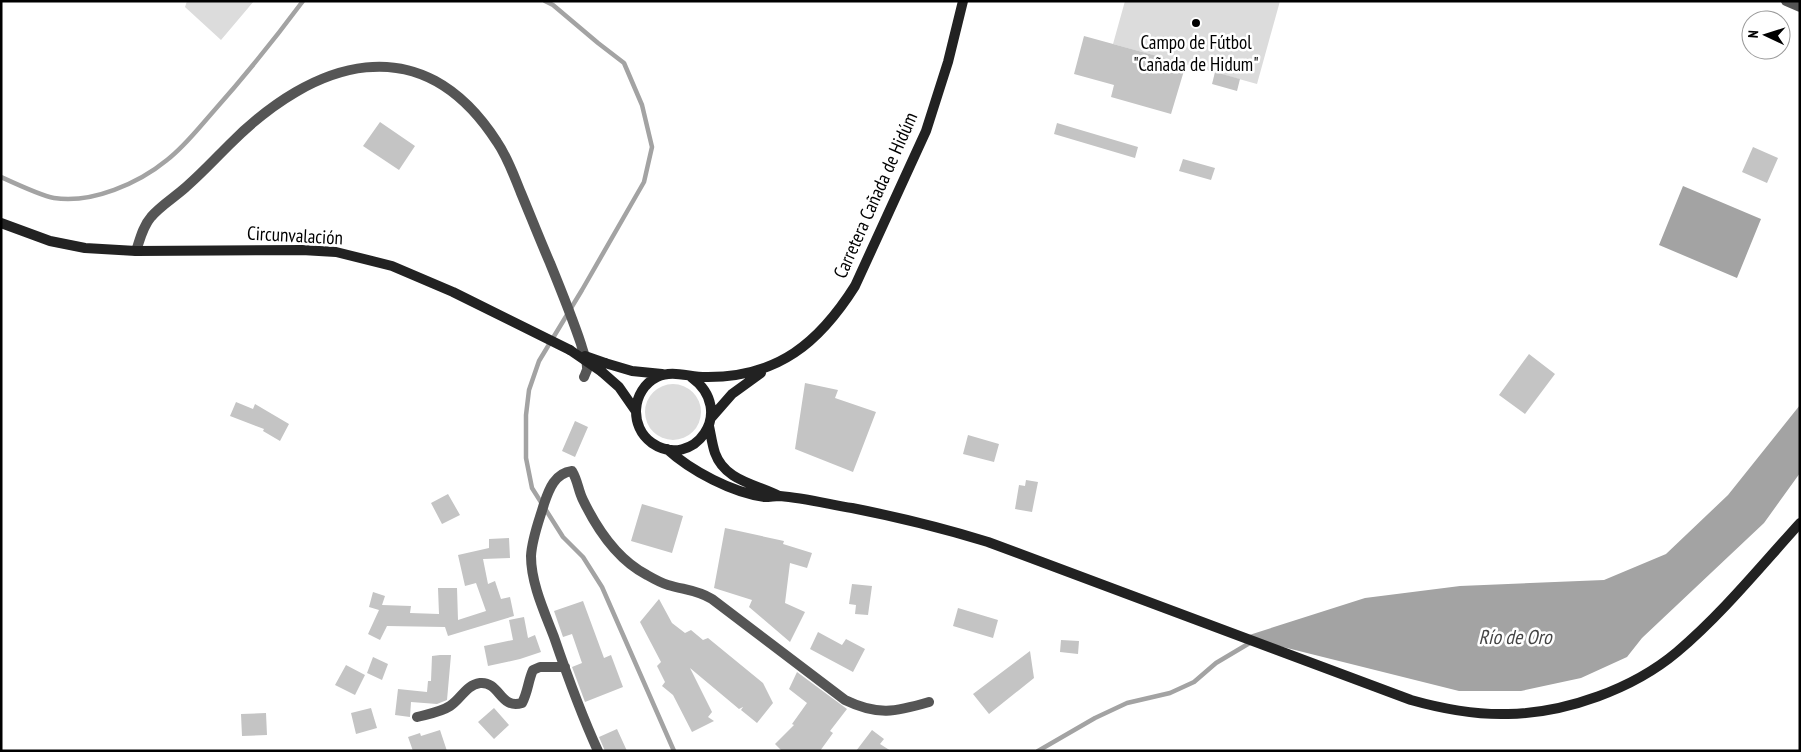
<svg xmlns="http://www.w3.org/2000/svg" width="1801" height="752" font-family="'PT Sans Narrow',sans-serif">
	<rect width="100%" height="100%" fill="#fff"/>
	<path fill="#dcdcdc" d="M187,1H254L221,40L185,7Z
		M1125,1H1280L1257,84L1113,44Z
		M645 412a28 28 0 1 1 56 0a28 28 0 1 1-56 0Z"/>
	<path fill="#a3a3a3" d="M1683,186L1761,219L1737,278L1659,245Z
		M1800,405V473L1764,523L1642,638L1627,657L1581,678L1521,691H1459L1243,637L1365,598L1460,586L1604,580L1666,554L1728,495Z"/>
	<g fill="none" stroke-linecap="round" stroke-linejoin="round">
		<path stroke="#a3a3a3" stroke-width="4.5" d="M545,1L553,5L598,43L624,63L642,105L652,147L644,182L582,290L539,361L529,390L526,415V458L532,488L563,537L583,557L602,587L674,751
			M1,177C14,183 42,196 54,198C92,204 139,183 167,160C184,147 198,129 212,113C244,77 274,40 303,1
			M1038,751L1095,718L1127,703L1170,693L1194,682L1216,663L1253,641"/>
	</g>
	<path fill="#c4c4c4" d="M1084,36L1186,64L1171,114L1111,97L1114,85L1074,74Z
		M1215,72L1240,79L1237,91L1212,84Z
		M380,122L415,146L399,170L363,146Z
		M1057,123L1138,147L1135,158L1054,134Z
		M1753,147L1778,158L1767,183L1742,172Z
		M1183,159L1215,168L1211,180L1179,171Z
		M1529,354L1555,374L1525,414L1499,395Z
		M805,383L838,390L835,398L876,412L853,472L795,449Z
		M236,402L253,409L255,404L289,424L280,441L263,431L264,429L230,416Z
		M575,421L588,427L575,457L562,451Z
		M968,435L999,444L994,462L963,454Z
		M1026,480L1038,482L1032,512L1015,509L1019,485L1025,486Z
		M448,494L460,515L442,524L431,503Z
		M642,504L683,516L672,553L631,541Z
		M725,528L784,541L783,544L812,553L807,568L790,563L785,603L805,612L790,642L749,607L752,600L714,588Z
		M509,538L510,558L483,559L488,584L495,581L501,599L510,597L514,616L448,636L445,627L387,626L380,640L368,634L379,610L369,607L373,592L385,596L382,605L411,606L410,613L439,614L438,588H457L458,620L486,611L476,583L465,586L458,555L489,548V539Z
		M852,584L872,586L868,615L855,614L856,605L849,604Z
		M659,599L672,623L685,633L691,630L703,640L708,638L763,683L773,703L757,723L741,710L743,707L739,709L690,668L712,712L708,717L714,721L692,732L673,695L662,686L665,682L657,666L661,662L640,622Z
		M583,601L604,658L611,655L623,687L585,702L572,667L582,663L572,634L563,637L554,611Z
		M958,608L998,620L993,638L953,626Z
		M524,617L528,638L535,635L541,652L520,659L488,666L484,646L513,640L509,620Z
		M818,632L842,645L846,639L865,649L853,672L810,649Z
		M1061,640L1079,641L1078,654L1060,652Z
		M1030,651L1034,678L989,714L973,694Z
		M440,655H451L447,700L437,704L411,702L410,717L395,715L398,689L427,692L428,681H431L432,656Z
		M373,657L388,664L382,680L367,673Z
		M346,665L365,675L355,695L335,685Z
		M797,672L847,709L830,731L833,733L820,751H782L775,744L794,725L792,724L807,703L789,689Z
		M371,708L377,728L356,734L351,713Z
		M494,708L509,725L494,739L478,722Z
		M266,713L267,735L242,736L241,714Z
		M617,729L627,751H605L599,737Z
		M440,730L447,751H413L408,737L420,733L421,736Z
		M872,730L884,739L880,744L891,751H856Z"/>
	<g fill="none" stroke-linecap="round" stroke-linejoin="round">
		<path stroke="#555" stroke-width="10" d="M1786,1L1800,7
			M136,251C140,239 143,226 151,217C160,206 175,197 186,187C201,174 215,159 229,145C313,60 421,24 497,142C508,158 514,176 521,193C531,217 540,240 550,263C561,290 572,317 581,344C583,352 588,362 587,370C586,372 585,375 584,377
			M417,717C428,714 441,712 450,706C461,699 466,685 480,683C500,681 500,710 522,703C528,692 528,681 533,670L540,667H565
			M598,751C581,714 567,675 554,637C544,611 531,583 531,556C532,538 539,521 544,504C549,489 555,473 572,471C578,481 578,490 583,500C597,529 618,560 647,575C654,579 661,583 668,585C685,590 697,590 712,599L845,700C878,716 895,712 929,702"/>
		<path stroke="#222" stroke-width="10" d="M1,223L50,241L85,248L136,251L302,250L336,252L392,266L453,292L570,350
			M605,363L632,371L662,374
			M602,372L619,387L635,410
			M691,377C738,411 693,471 652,443C629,427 631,390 657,377C673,369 691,378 708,377C778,377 819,343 855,286L926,131L948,62L963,1
			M711,418L732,394L761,373
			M709,426C711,435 712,444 715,453C725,481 756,484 779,496
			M667,449C691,471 733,493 765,497C770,497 775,496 780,496C804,498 828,504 852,508C898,517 943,528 988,542L1411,700C1443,709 1476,715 1508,714C1566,713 1633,689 1677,652C1722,614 1760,567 1800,523"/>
		<path stroke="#222" stroke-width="10" d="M570,350L602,372
			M585,356L605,363"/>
	</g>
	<circle fill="#000" stroke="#fff" stroke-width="2" cx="1196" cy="23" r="5"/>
	<g text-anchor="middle" stroke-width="5" stroke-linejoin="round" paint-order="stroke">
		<g font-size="19" fill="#000" stroke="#fff">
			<text x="1196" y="49">Campo de Fútbol<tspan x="1196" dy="22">"Cañada de Hidum"</tspan></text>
		</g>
		<g font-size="19" fill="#000" stroke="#fff">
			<text transform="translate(875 195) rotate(-66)" y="7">Carretera Cañada de Hidúm</text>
			<text transform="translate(295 235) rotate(3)" y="7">Circunvalación</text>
		</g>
		<g font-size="20" font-style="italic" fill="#444" stroke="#fff">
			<text x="1515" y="644">Río de Oro</text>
		</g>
	</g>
	<rect width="1801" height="752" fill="none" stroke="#000000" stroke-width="5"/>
	<g transform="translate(1766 35) rotate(274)"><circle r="24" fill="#ffffff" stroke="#999999"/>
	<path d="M0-4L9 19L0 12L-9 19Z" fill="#000000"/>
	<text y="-8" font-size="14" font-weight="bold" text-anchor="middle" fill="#000000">N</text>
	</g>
</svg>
